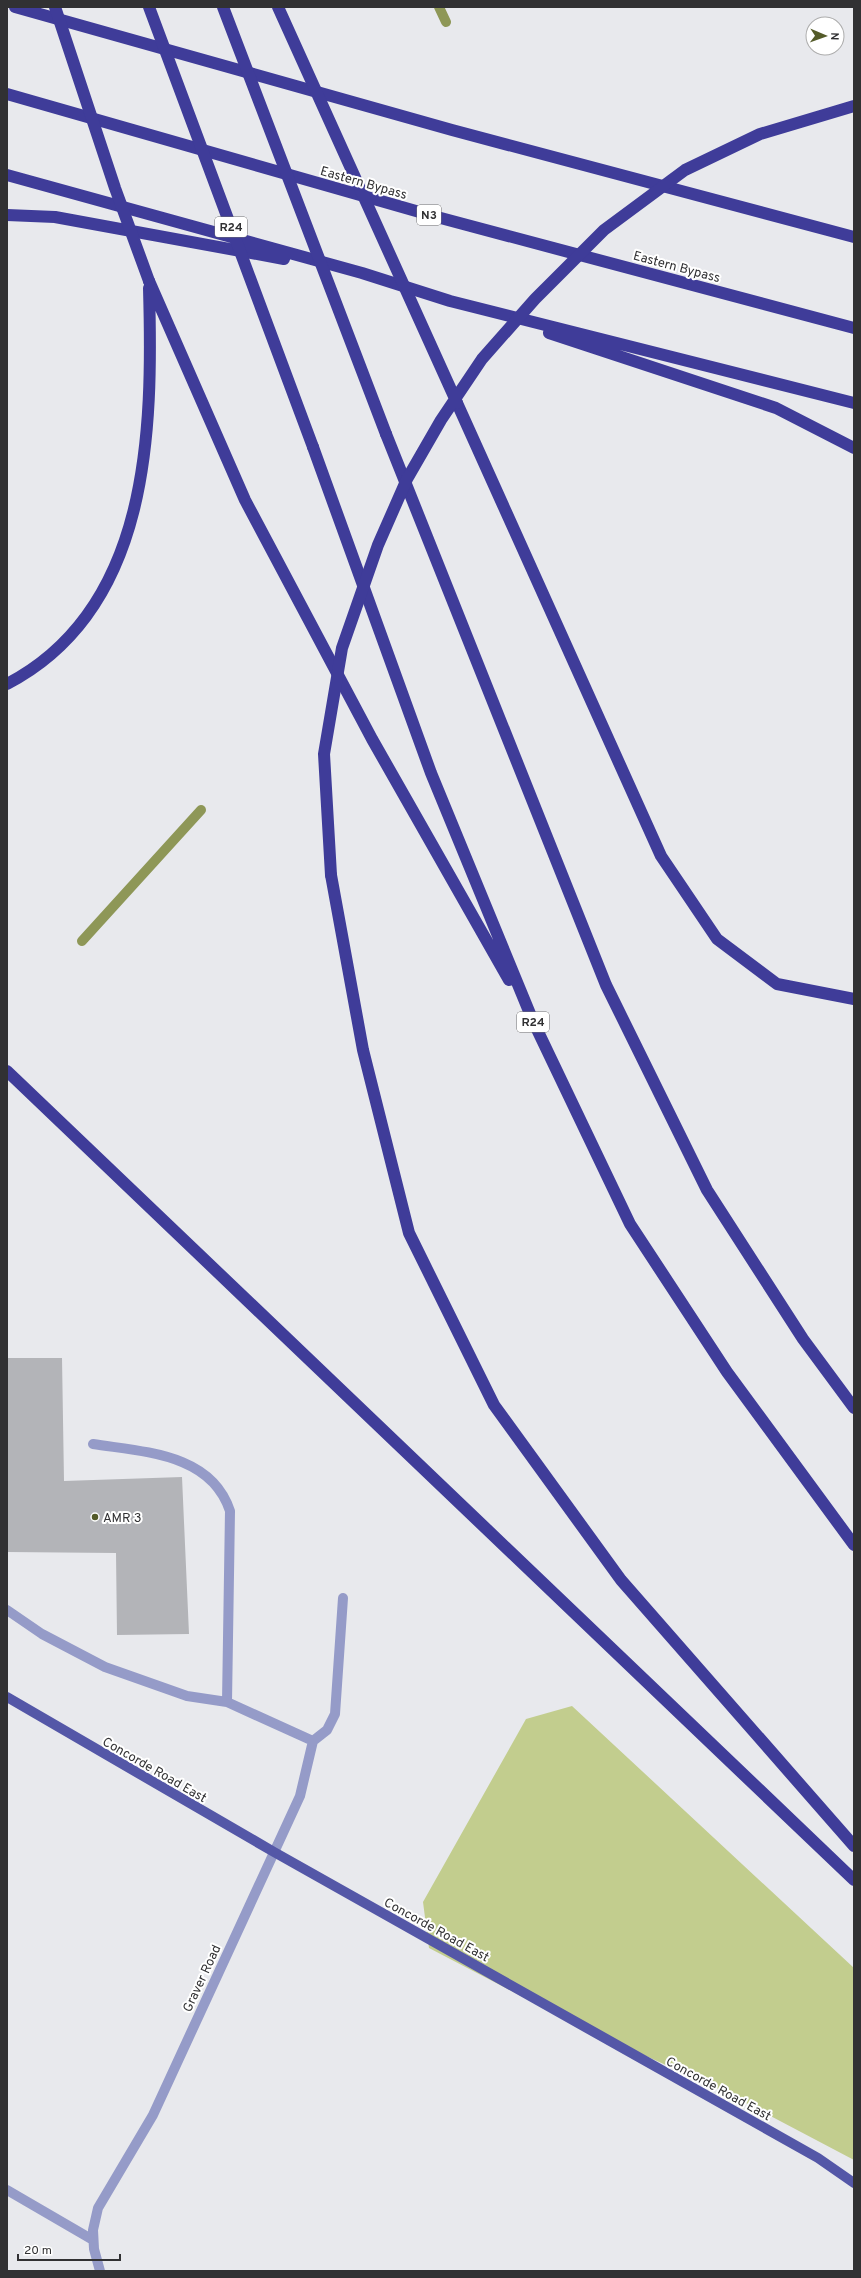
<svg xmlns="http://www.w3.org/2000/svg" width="861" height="2278" font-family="Overpass,sans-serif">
	<rect width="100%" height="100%" fill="#e8e9ed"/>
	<path fill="#c2cd8e" d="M572,1706L854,1968V2160L723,2091L569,2021L429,1948L423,1902L526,1719Z"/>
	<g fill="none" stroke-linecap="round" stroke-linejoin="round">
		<path stroke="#8e9757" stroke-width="10" d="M439,7L446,22
			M82,941L201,810"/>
	</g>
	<path fill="#b3b4b8" d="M7,1358H62L64,1481L182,1477L189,1634L117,1635L116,1553L7,1552Z"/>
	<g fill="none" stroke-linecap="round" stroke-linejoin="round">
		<path stroke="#959bc8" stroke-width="10" d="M93,1444C143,1452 211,1453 230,1511L227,1702
			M7,1610L42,1634L105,1667L187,1696L227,1702L313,1741
			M7,2190L93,2240
			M100,2271L94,2249L93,2230L98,2208L153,2115L300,1796L313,1741L327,1730L335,1714L343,1598"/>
		<path stroke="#5457a7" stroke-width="10" d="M7,1697L274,1852L818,2158L854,2183"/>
		<path stroke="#3f3c99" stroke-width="12" d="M15,7L452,130L854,237
			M7,94L437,217L854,328
			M7,175L362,273L450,301L854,403
			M7,215L55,217L284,259
			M149,281L245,500L372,739L509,980
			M549,333L776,408L854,448
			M457,403L661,856L717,939L777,984L854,999
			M386,434L606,985L707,1190L803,1339L854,1408
			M313,447L431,773L533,1021L630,1224L727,1372L854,1545
			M7,684C151,609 153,430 149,288
			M331,875L363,1050L409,1233L494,1405L621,1580L854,1846
			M7,1071L854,1880"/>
		<path stroke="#3f3c99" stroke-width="12" d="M55,7L115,188L149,281
			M149,7L313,447
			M223,7L386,434
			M278,7L457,403
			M331,875L324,754L342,648L378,545L407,479L441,420L482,359L535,299L604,230L685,170L760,134L854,106"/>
	</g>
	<circle fill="#545b29" stroke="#fff" stroke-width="1.5" cx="95" cy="1517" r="4"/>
	<g text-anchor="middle" stroke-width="4" stroke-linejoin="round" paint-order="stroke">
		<g fill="#fff" stroke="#6f6f70" stroke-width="1">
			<rect x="417" y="205" width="24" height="20" rx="3"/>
			<rect x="215" y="217" width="32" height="20" rx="3"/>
			<rect x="517" y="1012" width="32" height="20" rx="3"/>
		</g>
		<g font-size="12" font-weight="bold" fill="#313133">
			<text x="429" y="219">N3</text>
			<text x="231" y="231">R24</text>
			<text x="533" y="1026">R24</text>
		</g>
		<g font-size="13" fill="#313133" stroke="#fff">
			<text transform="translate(364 182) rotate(16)" y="5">Eastern Bypass</text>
			<text transform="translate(677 266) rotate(15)" y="5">Eastern Bypass</text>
			<text transform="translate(155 1769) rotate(30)" y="5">Concorde Road East</text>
			<text transform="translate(437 1929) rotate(29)" y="5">Concorde Road East</text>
			<text transform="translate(201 1978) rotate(-65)" y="5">Graver Road</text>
			<text transform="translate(719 2088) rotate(29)" y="5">Concorde Road East</text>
		</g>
		<g font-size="13" fill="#313133" stroke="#fff" text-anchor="start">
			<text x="103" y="1522">AMR 3</text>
		</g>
	</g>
	<rect width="861" height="2278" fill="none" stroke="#313133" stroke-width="16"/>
	<g transform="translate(825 36) rotate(92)"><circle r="19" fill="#ffffff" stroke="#adadad"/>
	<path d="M0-3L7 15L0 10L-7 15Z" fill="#545b29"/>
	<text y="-6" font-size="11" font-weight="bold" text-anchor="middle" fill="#313133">N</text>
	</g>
	<path d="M18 2254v6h102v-6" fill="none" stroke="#313133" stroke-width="2"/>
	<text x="24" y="2254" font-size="12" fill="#313133" stroke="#ffffff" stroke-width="3" paint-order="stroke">20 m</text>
</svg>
